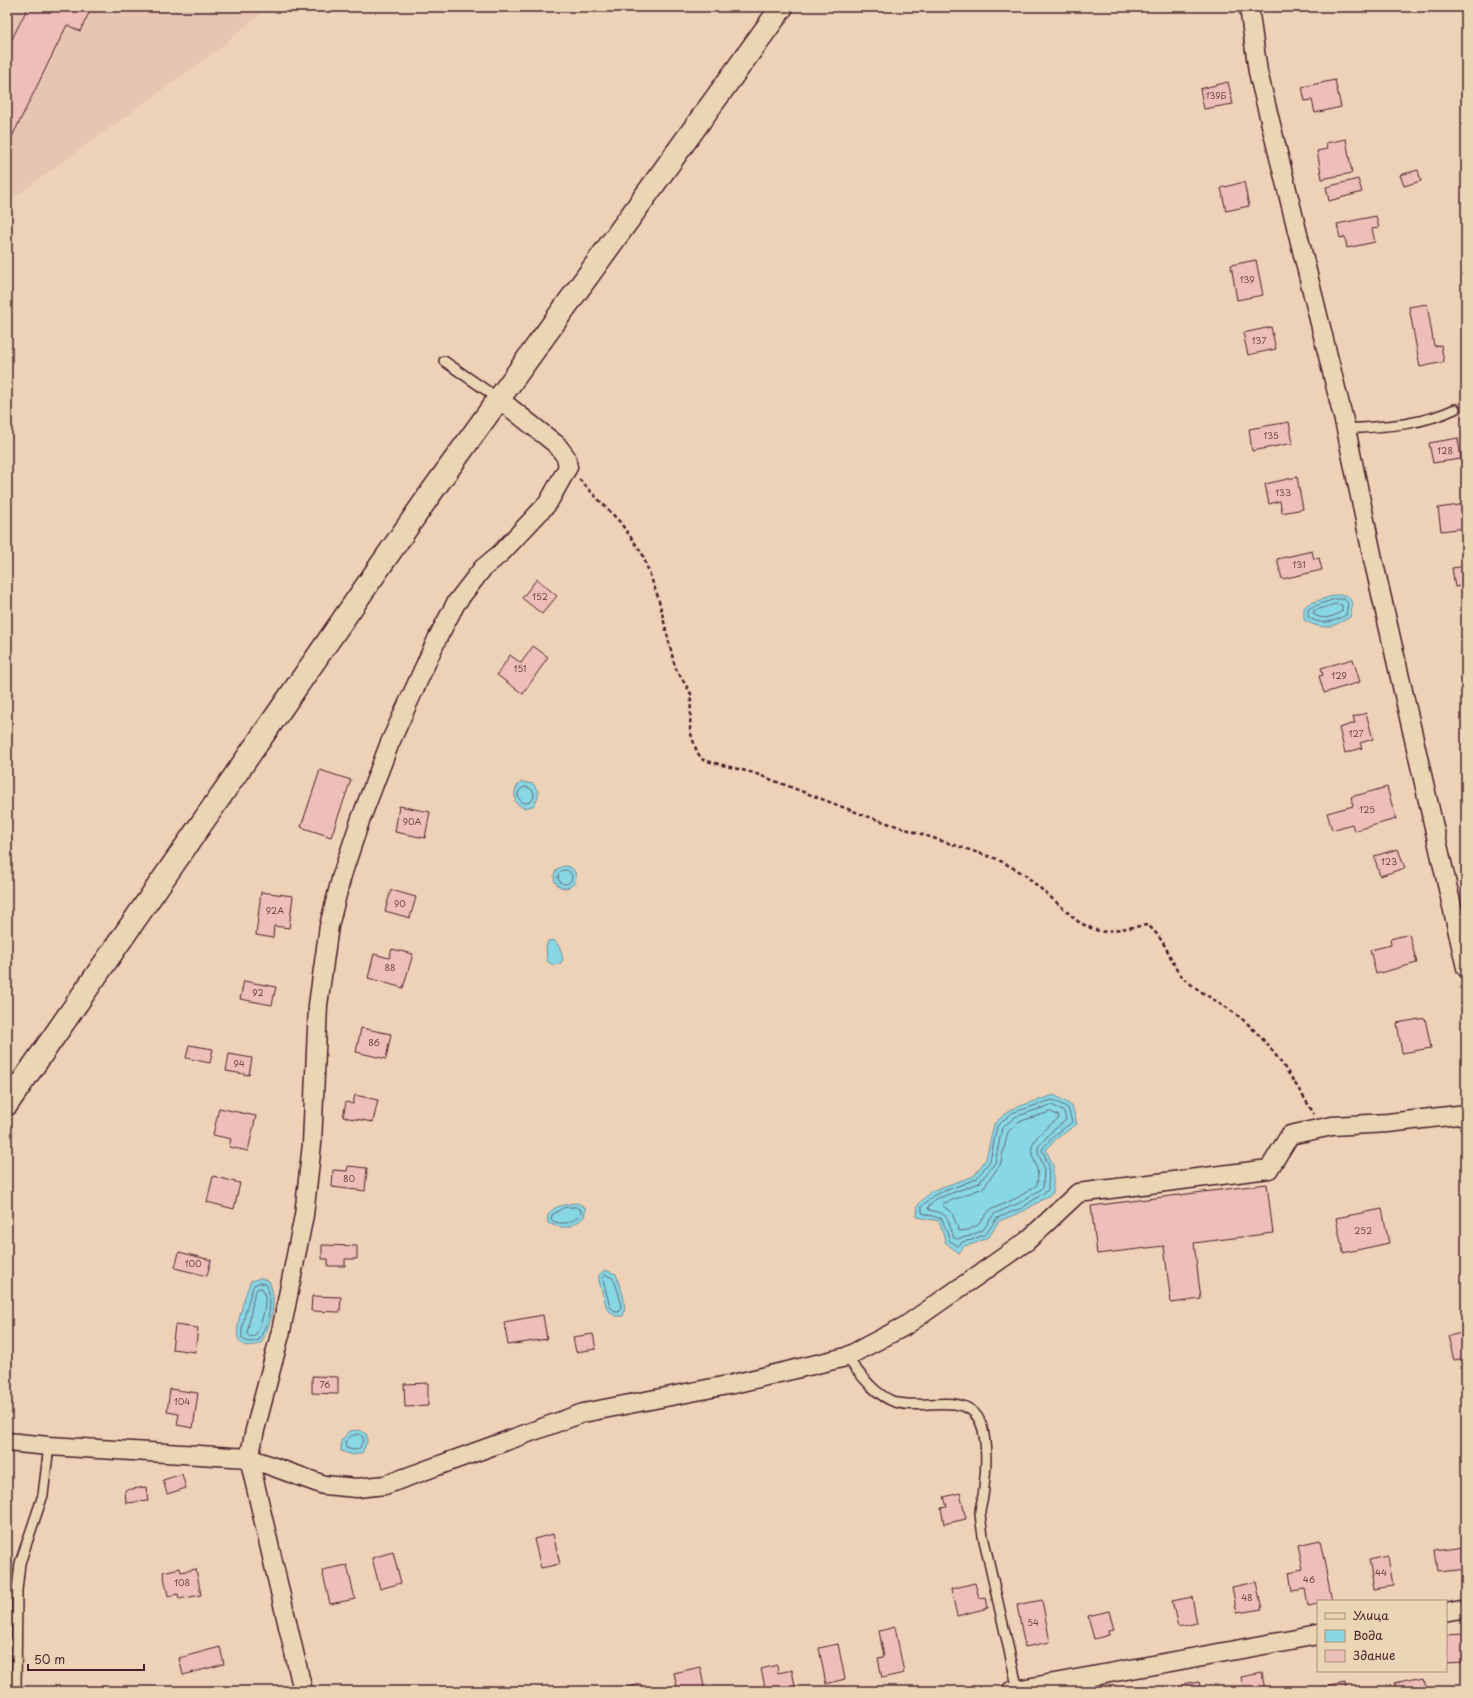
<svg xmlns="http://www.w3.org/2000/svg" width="1473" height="1698" font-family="'Playpen Sans',sans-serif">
	<rect width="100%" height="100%" fill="#edd2b7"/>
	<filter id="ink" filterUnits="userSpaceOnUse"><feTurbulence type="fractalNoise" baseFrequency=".025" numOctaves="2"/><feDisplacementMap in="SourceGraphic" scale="8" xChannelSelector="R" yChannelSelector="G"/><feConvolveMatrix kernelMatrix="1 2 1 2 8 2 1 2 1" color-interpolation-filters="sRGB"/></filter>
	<g filter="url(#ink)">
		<path fill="#e6c5b1" d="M7,7H267L220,48L7,202Z"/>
		<path fill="#88d7e5" stroke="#6f8d9b" d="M1335,595H1346L1353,603L1350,617C1331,628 1324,631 1304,620V608L1308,604Z
			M521,782L533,784L538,791V798L533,806L524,808L516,803C514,794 514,788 521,782Z
			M554 877a11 11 0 1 1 22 0a11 11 0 1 1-22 0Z
			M554,940L560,948L563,959L560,964L553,965L547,961L546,947L548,941Z
			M1054,1095L1072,1106L1077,1124L1056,1139L1046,1150L1053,1165V1193L1024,1211L999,1221L989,1237L973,1244L964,1246L959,1253L946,1243L939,1221L917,1217L918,1205L931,1191L974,1176L986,1159L994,1124L1011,1109Z
			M577,1203L586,1208L584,1217C571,1228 564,1230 548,1223C544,1207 565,1204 577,1203Z
			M605,1270L616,1274C620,1287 628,1303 623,1316H615L607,1309L599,1281V1275Z
			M260,1278L269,1281C278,1301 271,1324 261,1343C253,1346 240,1349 238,1337C235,1327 246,1291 251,1281Z
			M360,1430L367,1435V1442L362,1453L353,1455L341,1451V1441L349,1431Z"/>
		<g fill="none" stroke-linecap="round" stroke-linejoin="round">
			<path stroke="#636975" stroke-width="1" d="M1335,599H1344L1348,603L1346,615C1333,622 1322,626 1308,617V610L1310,608Z
				M1336,604L1342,605V611C1334,617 1322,621 1313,614L1314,611Z
				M518 795a8 8 0 1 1 16 0a8 8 0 1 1-16 0Z
				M558 877a7 7 0 1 1 14 0a7 7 0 1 1-14 0Z
				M1053,1100L1068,1108L1072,1122L1054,1136L1042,1149L1049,1166L1048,1190L1022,1208L997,1218L986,1234L972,1240L962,1242L958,1246L950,1241L942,1219L922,1213V1206L934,1195L976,1179L990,1161L997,1126L1012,1113Z
				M1052,1105L1064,1112L1066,1120L1050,1133L1038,1147V1153L1044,1167L1043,1188L1019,1203L994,1214L983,1230L970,1236L957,1239L954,1238C946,1219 953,1215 929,1210L928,1207L936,1199L979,1183L995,1163L1002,1128L1015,1117Z
				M1051,1112L1059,1116V1118C1048,1127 1026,1140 1033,1157C1037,1167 1039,1174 1037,1185L1017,1198L990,1210L978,1225L968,1230L959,1231L952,1213L943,1206L942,1204L983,1188L1000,1165L1008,1132L1018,1122Z
				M576,1207L581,1210V1214C573,1223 562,1226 551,1220L552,1215L563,1208Z
				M606,1275L613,1278C616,1285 624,1305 619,1312H616L610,1307L603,1280V1277Z
				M260,1283L266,1284C275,1301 267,1325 259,1340C253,1342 245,1344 242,1337C240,1330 250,1293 254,1285Z
				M262,1288C270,1299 261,1325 255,1336L250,1337L247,1334L254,1295L257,1289Z
				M359,1434L363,1437V1441L359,1449L353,1450L346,1448L345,1442L351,1436Z"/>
		</g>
		<path fill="#eebeb8" stroke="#4a1f2b" d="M28,7H92L80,31L67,25L7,147V49Z
			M1335,80L1341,107L1315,113L1312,100L1305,101L1302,87Z
			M1228,82L1233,104L1204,109L1200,89Z
			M1346,139L1352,173L1322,179L1317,151L1327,149L1326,143Z
			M1418,170L1421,181L1404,186L1400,175Z
			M1358,179L1362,192L1329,201L1326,187Z
			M1244,182L1249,206L1226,211L1221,188Z
			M1376,216L1379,228L1372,229L1375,242L1347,248L1345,237L1340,238L1337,224Z
			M1256,260L1263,295L1237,300L1231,265Z
			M1427,304L1434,346L1441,345L1444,362L1420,367L1409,307Z
			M1271,327L1276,349L1248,355L1243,333Z
			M1289,422L1293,443L1252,451L1249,429Z
			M1458,438L1461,459L1433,463L1429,443Z
			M1297,477L1303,509L1282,513L1280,501L1269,504L1265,484Z
			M1466,504V528L1441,531L1438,508Z
			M1312,551L1314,559L1319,558L1322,570L1282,579L1277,559Z
			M1466,566V585L1455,587L1452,568Z
			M537,579L557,596L542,614L522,598Z
			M533,646L548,657L523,694L497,675L510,655L521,663Z
			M1353,659L1360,682L1324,693L1319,676L1323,675L1321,668Z
			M1366,713L1373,739L1360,743L1362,748L1345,753L1339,728L1355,723L1353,717Z
			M320,770L351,780L331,837L301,827Z
			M1387,787L1396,819L1354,831L1352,824L1332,830L1327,813L1353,806L1351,797Z
			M399,806L430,812L425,838L395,832Z
			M1398,849L1405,868L1380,876L1374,856Z
			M391,890L416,897L410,918L385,911Z
			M261,892L293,896L289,928L274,926L273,938L256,935Z
			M1409,934L1417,963L1376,974L1370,950L1391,945L1390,939Z
			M392,949L413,954L403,988L368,978L374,954L389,958Z
			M244,981L276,987L272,1005L240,999Z
			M1425,1018L1431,1048L1402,1053L1397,1023Z
			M361,1028L391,1034L386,1059L356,1052Z
			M189,1045L213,1049L210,1063L186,1058Z
			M229,1054L252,1058L249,1075L226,1071Z
			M355,1095L378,1100L373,1122L343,1117L346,1102L353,1104Z
			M219,1108L256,1116L248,1151L229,1147L231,1139L213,1135Z
			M348,1166L367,1168L365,1191L332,1187L333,1170L347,1171Z
			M213,1176L240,1183L234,1209L207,1202Z
			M1267,1184L1273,1233L1194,1243L1201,1299L1171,1303L1164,1246L1097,1254L1091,1206Z
			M1382,1209L1389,1243L1343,1253L1336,1218Z
			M322,1245L357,1246V1259H345V1266H328V1259H322Z
			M179,1252L211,1260L207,1276L175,1268Z
			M312,1296L341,1297L340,1312L311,1311Z
			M543,1315L547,1339L508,1345L504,1322Z
			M175,1325L198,1328L195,1352L172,1349Z
			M1466,1332V1358L1454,1360L1448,1336Z
			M593,1334L596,1349L576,1352L573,1337Z
			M312,1376L338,1377V1394L312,1393Z
			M428,1383V1406L405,1407L404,1384Z
			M170,1389L198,1393L193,1428L177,1425L179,1414L167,1412Z
			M182,1474L186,1488L167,1494L163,1480Z
			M146,1487L148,1501L126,1503L125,1490Z
			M960,1493L966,1519L944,1524L941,1508L947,1507L944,1497Z
			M553,1534L560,1564L541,1568L534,1539Z
			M1320,1540L1332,1601H1318V1604L1308,1606L1305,1589L1292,1591L1289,1572L1303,1569L1298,1545Z
			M1463,1546L1466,1569L1438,1572L1435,1550Z
			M393,1552L401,1583L380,1589L372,1558Z
			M1388,1556L1393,1586L1374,1589L1369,1560Z
			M347,1565L355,1599L330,1604L322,1570Z
			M180,1568L181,1572L196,1569L201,1595L179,1599L178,1594L168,1596L163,1572Z
			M1256,1582L1262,1609L1237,1613L1232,1587Z
			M975,1583L979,1598L986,1597L988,1608L957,1616L951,1589Z
			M1192,1597L1197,1623L1178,1627L1172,1601Z
			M1042,1600L1050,1642L1025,1647L1017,1605Z
			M1109,1611L1114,1630L1108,1631L1109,1635L1094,1639L1088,1616Z
			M895,1627L904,1673L882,1678L878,1658L884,1657L879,1631Z
			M1463,1635L1465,1663L1446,1664V1636Z
			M838,1644L845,1679L826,1684L819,1648Z
			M220,1647L224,1664L183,1675L179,1658Z
			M777,1665L778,1673L792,1670L796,1691H766L761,1669Z
			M700,1667L705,1691H678L674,1673Z
			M1262,1673L1265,1691H1244L1241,1677Z
			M1422,1677L1425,1691H1395L1394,1683Z
			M1199,1682L1201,1691H1183L1182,1685Z
			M1345,1683L1346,1691H1299Z
			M641,1684L643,1691H621V1689Z"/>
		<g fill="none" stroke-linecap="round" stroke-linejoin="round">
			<g stroke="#4a1f2b" stroke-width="12">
				<path id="lane" d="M444,361L499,399
					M1346,429C1386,426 1418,426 1455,409
					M846,1357C860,1373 874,1395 895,1402C926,1412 976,1385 984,1435C987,1452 986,1471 984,1487C984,1495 981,1503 980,1511C980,1519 982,1528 983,1536L1018,1690
					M16,1691L17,1590L20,1563L43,1495L49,1446"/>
			</g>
			<g stroke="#4a1f2b" stroke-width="21">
				<path id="street" d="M1249,7L1258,72L1346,429L1373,559L1466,968
					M7,1442L49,1446L249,1458L324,1485L357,1488L385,1485L583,1413L733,1384L846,1357L905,1326L1027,1241L1078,1193L1269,1169L1290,1135L1332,1126L1388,1123L1466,1114
					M1446,1612L1466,1608
					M303,1691L249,1458L255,1430L281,1331L304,1215L312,1144L318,1005L329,926L342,875L360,821L389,745L438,637L456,603L483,568L501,553L548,503L568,467L566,457L557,445L499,399
					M1011,1691L1318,1635"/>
			</g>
			<g stroke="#4a1f2b" stroke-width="25">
				<path id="secondary" d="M7,1104L433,490L782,7"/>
			</g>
			<path stroke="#4a1f2b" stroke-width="2.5" stroke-dasharray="4 3" stroke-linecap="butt" d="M579,479L620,522L642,553L658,597L675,667L691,694L690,731L697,752L703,760L754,773L866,816L997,859L1024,874L1080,923L1091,928L1101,932L1147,925C1160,934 1166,948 1173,962C1175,966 1177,972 1181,975C1197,992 1215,999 1233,1012C1268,1037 1292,1078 1314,1114"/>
			<use href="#lane" stroke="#ead5b4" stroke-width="9"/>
			<use href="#street" stroke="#ead5b4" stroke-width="18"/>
			<use href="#secondary" stroke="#ead5b4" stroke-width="22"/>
		</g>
	</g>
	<g text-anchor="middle" stroke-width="3" stroke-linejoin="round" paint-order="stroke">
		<g font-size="9" fill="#73474e">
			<text x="1216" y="99">139Б</text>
			<text x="1247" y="283">139</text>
			<text x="1259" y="344">137</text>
			<text x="1271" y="439">135</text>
			<text x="1445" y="454">128</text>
			<text x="1283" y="496">133</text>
			<text x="1299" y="568">131</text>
			<text x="540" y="600">152</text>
			<text x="520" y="672">151</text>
			<text x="1339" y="679">129</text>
			<text x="1356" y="737">127</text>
			<text x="1367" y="813">125</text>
			<text x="412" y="825">90А</text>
			<text x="1389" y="865">123</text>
			<text x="400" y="907">90</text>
			<text x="275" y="914">92А</text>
			<text x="390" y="971">88</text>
			<text x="258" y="996">92</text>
			<text x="374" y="1046">86</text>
			<text x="239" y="1067">94</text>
			<text x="349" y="1182">80</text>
			<text x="1363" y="1234">252</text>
			<text x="193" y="1267">100</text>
			<text x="325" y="1388">76</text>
			<text x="182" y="1405">104</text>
			<text x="1381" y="1576">44</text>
			<text x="1309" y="1583">46</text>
			<text x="182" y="1586">108</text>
			<text x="1247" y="1601">48</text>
			<text x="1033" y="1626">54</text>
		</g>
	</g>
	<rect width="1473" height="1698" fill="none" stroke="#ead5b4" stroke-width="24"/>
	<rect x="12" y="12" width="1449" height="1674" fill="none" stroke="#4a1f2b" stroke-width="1.5" filter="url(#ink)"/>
	<rect x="1317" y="1600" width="130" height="72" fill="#ead5b4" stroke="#aa8c7d"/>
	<rect x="1325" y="1613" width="20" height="6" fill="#ead5b4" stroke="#aa8c7d"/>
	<text x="1353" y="1620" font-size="12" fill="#4a1f2b">Улица</text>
	<rect x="1325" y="1630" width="20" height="12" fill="#88d7e5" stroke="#aa8c7d"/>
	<text x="1353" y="1640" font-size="12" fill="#4a1f2b">Вода</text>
	<rect x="1325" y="1650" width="20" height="12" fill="#eebeb8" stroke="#aa8c7d"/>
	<text x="1353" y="1660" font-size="12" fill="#4a1f2b">Здание</text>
	<path d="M28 1664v6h116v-6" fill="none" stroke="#4a1f2b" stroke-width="2"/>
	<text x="34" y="1664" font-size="12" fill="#4a1f2b" stroke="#ead5b4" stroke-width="3" paint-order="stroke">50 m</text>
</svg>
